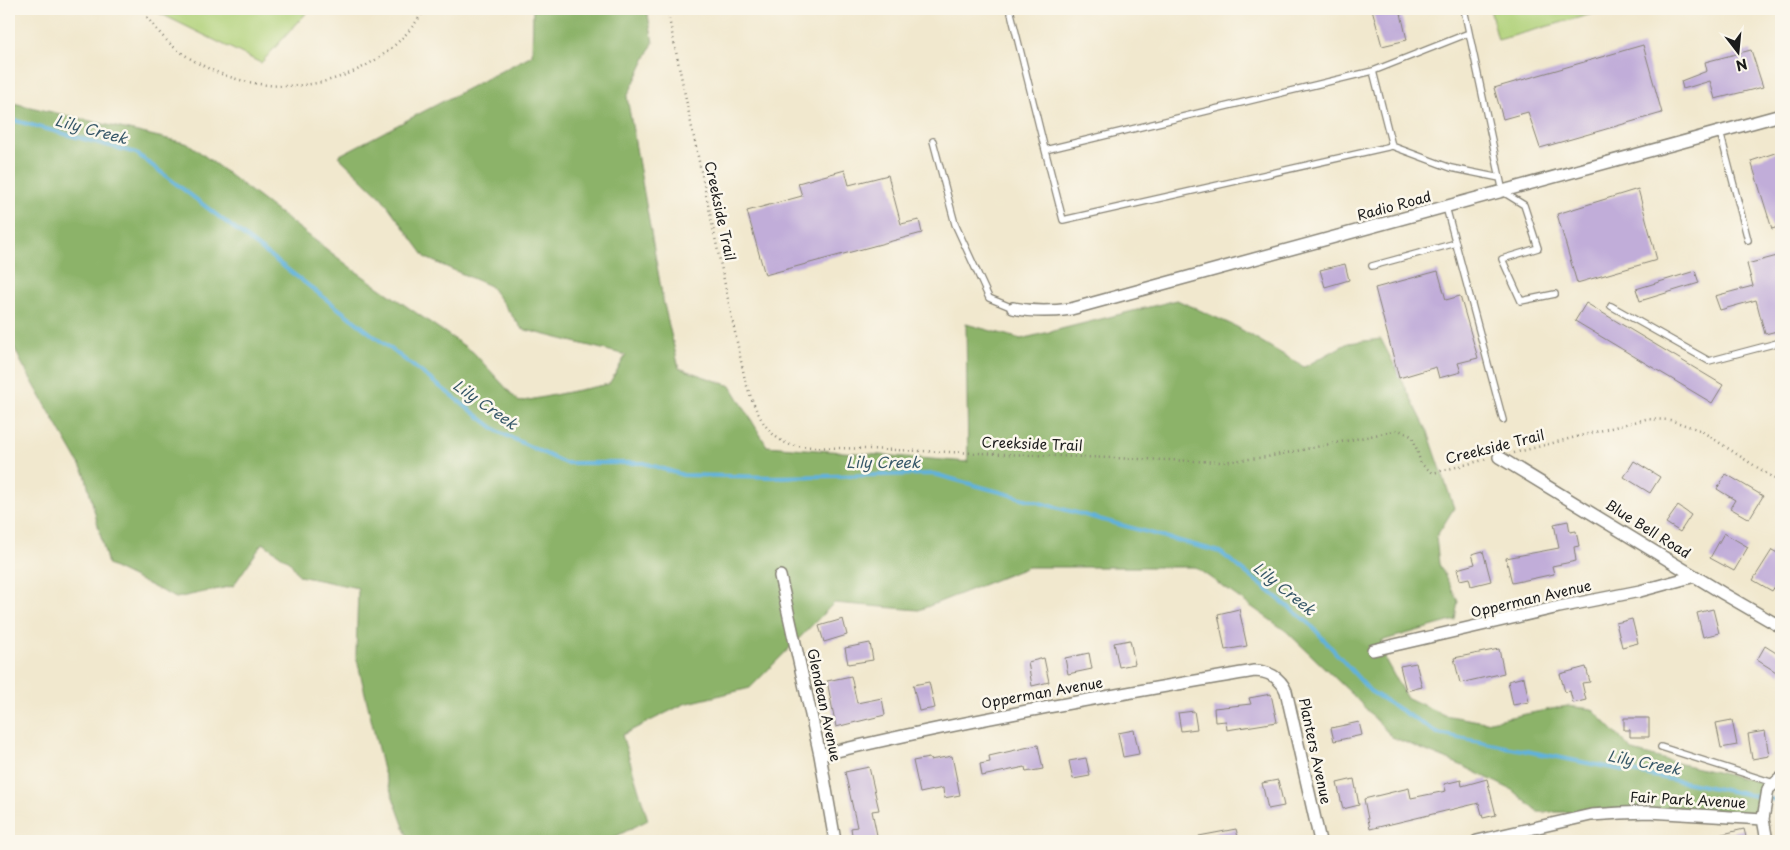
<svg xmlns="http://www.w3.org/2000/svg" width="1790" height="850" font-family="'Playpen Sans',sans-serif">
	<rect width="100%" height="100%" fill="#fbf7ec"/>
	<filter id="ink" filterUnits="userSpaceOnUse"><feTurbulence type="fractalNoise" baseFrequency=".02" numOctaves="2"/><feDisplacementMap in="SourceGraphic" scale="10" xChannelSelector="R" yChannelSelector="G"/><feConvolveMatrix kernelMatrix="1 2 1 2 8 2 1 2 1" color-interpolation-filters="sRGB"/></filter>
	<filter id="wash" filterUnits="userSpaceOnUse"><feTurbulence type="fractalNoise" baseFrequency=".0096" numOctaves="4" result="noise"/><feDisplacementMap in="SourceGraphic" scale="20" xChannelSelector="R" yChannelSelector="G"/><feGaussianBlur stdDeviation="1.12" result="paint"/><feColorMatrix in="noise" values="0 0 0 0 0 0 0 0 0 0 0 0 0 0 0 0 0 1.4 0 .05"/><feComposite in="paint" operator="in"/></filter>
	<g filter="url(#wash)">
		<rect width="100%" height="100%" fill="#f1e8ce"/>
		<path fill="#b0d179" stroke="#66764a" d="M151,9H310L261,63Z
			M1490,9H1610L1498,40Z"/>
		<path fill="#8cb369" stroke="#546842" d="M533,9H647L653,43L627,97L663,300L679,368L731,386L767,446L968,462L966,324L1021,339L1177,300L1237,327L1304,367L1348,343L1381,339L1428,432L1454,508L1436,537L1439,564L1458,601L1455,620L1381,641L1386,661L1406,697L1444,715L1485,722L1567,706L1592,709L1633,751L1681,764L1764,783L1757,813L1538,812L1512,790L1463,766L1392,737L1353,695L1286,631L1195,567H1028L919,610L834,603L750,688L684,704L622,735L648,820L607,841H409L383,770L356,655L358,588L299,576L290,562L263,543L233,586L176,598L108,565L85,474L21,362L9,335V102L189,144L354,270L473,352L519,402L609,384L626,355L522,329L490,286L426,258L382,198L338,156L532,55Z"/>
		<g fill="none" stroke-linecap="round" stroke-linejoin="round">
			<path stroke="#60b2dc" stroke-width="4" d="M9,119L136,153L499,432L565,463H644L683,475L776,477L934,474L1220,552L1310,624L1370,691L1439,734L1781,801"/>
		</g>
		<g id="blocks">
			<path fill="#c1add9" d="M1372,9H1400L1407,40L1382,46Z
				M1643,45L1662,113L1540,148L1528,112L1503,119L1494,88Z
				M1751,50L1763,87L1715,99L1710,81L1683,89L1681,81L1707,71L1705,62Z
				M1781,151V226L1772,229L1751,161Z
				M845,170L849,185L888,175L901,224L919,220L922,233L765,275L747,211L802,196L798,183Z
				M1638,189L1657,260L1577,283L1557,214Z
				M1781,255V330L1765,334L1756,300L1720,310L1715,296L1753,286L1747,264Z
				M1345,264L1349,280L1325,287L1320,270Z
				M1438,271L1446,300L1460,296L1478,358L1458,363L1461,372L1439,378L1436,367L1399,378L1375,288Z
				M1695,271L1699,283L1640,301L1636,289Z
				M1586,303L1723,385L1712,403L1575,321Z
				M1634,461L1660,477L1650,493L1624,477Z
				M1726,474L1763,496L1749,519L1730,508L1735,500L1717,489Z
				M1678,506L1691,515L1680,532L1666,523Z
				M1568,521L1570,532L1576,531L1579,546L1574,547L1576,561L1552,566L1554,574L1512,583L1506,558L1559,548L1554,524Z
				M1724,533L1748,547L1734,571L1710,558Z
				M1772,550L1781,555V576L1772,591L1753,580Z
				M1483,551L1491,581L1471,586L1469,578L1460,580L1457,569L1475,564L1472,554Z
				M1239,609L1247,646L1225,650L1218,614Z
				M1713,609L1719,633L1703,637L1697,613Z
				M843,619L847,635L824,642L819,626Z
				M1632,619L1638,643L1622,647L1616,623Z
				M1130,640L1135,664L1119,667L1114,643Z
				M870,643L873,660L848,664L845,648Z
				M1765,646L1781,656V675L1757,660Z
				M1499,649L1504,673L1460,683L1454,658Z
				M1089,653L1092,669L1068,674L1065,658Z
				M1044,658L1049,682L1032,686L1028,662Z
				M1416,663L1422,687L1406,691L1400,666Z
				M1586,667L1590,682L1582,683L1586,700L1573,703L1570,691L1565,692L1560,674Z
				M851,676L857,703L882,698L885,715L836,727L827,681Z
				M1524,677L1529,702L1513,705L1508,681Z
				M929,682L935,708L919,711L913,685Z
				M1271,694L1277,722L1227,730L1226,721L1215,722L1214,708L1251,704L1249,698Z
				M1194,711L1197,729L1181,731L1178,713Z
				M1624,718H1649V737H1630V730H1624Z
				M1732,720L1737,745L1721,748L1716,723Z
				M1359,722L1362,735L1334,741L1331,728Z
				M1134,730L1139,754L1123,757L1118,733Z
				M1765,731L1769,756L1752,759L1748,734Z
				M1038,745L1043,769L1026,772L1025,767L982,776L980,764L990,762L989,756Z
				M952,756L960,795L944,798L943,788L920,793L913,761L929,758L930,760Z
				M1086,758L1090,776L1073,779L1069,761Z
				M869,767L879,810L872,811L878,840L853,841L851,828L857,827L845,772Z
				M1354,779L1359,805L1343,809L1337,783Z
				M1487,779L1496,815L1483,818L1479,803L1370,829L1364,799L1409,788L1411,798L1446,791L1444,784L1461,780L1462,786Z
				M1278,780L1284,806L1268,809L1262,783Z
				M1236,829L1239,841H1200L1199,836Z
				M1744,829L1747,841H1711L1710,837Z"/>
		</g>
	</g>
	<g filter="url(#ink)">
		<use href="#blocks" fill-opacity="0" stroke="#868275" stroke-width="1"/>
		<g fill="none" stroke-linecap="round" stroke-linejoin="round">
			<g stroke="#868275" stroke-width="8">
				<path id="lane" d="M1010,9L1045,150L1373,71L1469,33
					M1464,9L1503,192L1524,205L1538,248L1502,259L1521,301L1555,294
					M1373,71L1392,146L1451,168L1500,178
					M1720,132L1748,240
					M933,141L955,224L989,298L1013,308
					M1045,150L1063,220L1392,146
					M1446,207L1503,420
					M1372,266L1456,243
					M1611,306L1709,361L1781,342
					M1661,747L1774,783"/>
			</g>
			<g stroke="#868275" stroke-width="14">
				<path id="street" d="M1013,308C1032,312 1051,312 1071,309L1781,115
					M1499,457L1724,594L1781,627
					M780,576L820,755L835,841
					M1373,650L1559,607L1640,591L1695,576
					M820,755C964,720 1109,696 1254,671C1268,671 1280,677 1286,691L1320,841
					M1477,841L1591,815L1621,813L1649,812L1763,819
					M1767,841L1763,819L1768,789L1781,778"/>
			</g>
			<path stroke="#868275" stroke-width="2.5" stroke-dasharray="1 4" stroke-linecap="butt" d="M141,9C153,25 165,42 182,53C262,109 373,93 425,9
				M667,9L745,380C753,404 763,434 788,444C795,447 804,446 812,447L1222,462L1267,457L1399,430L1413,437L1421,464L1433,473L1487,459
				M1514,453L1646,419L1670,420L1700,430L1781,483"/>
			<use href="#lane" stroke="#fff" stroke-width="5.5"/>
			<use href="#street" stroke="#fff" stroke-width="11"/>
		</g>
	</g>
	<g text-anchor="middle" stroke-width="5" stroke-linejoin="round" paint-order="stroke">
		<g font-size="14" fill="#1c1c1c" stroke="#fbf7ec">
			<text transform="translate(1394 206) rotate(-15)" y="5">Radio Road</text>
			<text transform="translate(720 211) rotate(78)" y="5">Creekside Trail</text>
			<text transform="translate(1032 444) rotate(2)" y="5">Creekside Trail</text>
			<text transform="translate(1495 447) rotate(-14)" y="5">Creekside Trail</text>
			<text transform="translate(1648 529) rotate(32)" y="5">Blue Bell Road</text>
			<text transform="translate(1531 599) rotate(-13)" y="5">Opperman Avenue</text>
			<text transform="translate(1042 693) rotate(-10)" y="5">Opperman Avenue</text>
			<text transform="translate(824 705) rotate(78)" y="5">Glendean Avenue</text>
			<text transform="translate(1315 751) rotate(78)" y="5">Planters Avenue</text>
			<text transform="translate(1688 800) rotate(3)" y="5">Fair Park Avenue</text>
		</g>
		<g font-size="15" font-style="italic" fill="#375869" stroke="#fbf7ec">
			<text transform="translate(91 130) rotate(15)" y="5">Lily Creek</text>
			<text transform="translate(485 405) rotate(35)" y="5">Lily Creek</text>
			<text x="883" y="468">Lily Creek</text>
			<text transform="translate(1284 589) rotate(39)" y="5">Lily Creek</text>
			<text transform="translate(1644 763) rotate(11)" y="5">Lily Creek</text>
		</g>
	</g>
	<rect width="1790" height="850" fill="none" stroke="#fbf7ec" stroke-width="30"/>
	<g transform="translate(1738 52) rotate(164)" stroke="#fbf7ec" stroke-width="4" paint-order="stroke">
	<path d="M0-4L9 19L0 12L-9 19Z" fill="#1c1c1c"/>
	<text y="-8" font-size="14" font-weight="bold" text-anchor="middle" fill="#1c1c1c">N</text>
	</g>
</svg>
